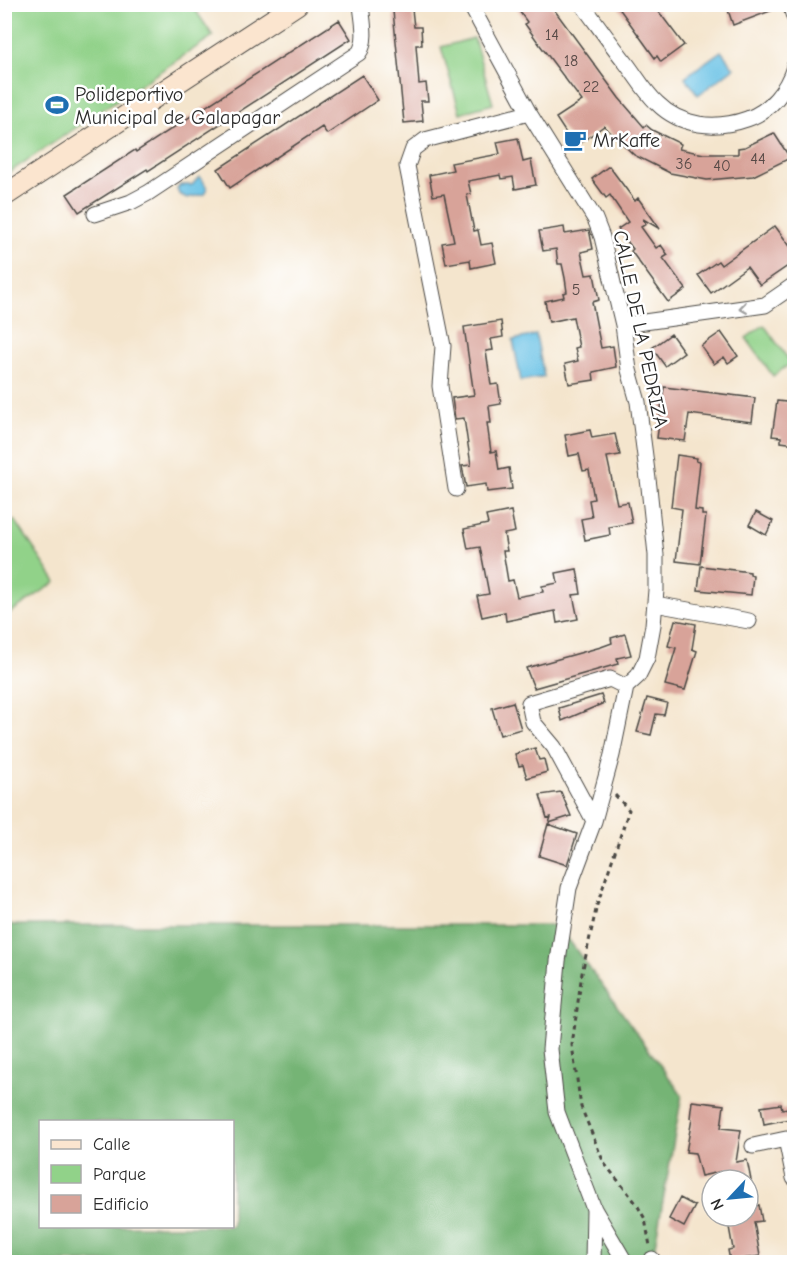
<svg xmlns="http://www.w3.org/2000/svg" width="799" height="1267" font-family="'Comic Neue',sans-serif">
	<rect width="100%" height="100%" fill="#fff"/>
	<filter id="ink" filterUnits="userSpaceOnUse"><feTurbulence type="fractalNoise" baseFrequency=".0167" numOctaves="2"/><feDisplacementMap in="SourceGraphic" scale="12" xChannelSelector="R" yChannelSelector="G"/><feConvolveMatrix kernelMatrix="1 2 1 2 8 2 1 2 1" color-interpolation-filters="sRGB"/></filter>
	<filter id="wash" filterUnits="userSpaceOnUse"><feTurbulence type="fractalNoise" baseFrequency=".008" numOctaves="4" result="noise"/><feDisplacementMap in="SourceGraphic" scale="24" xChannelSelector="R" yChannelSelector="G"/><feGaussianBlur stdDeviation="1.35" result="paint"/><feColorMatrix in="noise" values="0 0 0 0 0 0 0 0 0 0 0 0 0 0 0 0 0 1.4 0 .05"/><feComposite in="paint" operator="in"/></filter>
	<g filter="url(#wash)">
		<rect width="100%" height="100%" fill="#f4e5cd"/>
		<path fill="#91d289" stroke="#5e7e5a" stroke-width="1.5" d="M5,4L192,5L213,36L5,175Z
			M474,38L493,104L460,113L441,47Z
			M764,325L791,363L773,376L746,338Z
			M15,520L56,582L5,616V527Z"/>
		<path fill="#74b475" stroke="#507050" stroke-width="1.5" fill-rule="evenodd" d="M4,925H558L682,1095L652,1262H5ZM40,1122H232V1226H40Z"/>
		<path fill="#67c1e5" stroke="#497688" stroke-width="1.5" d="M721,51L734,68L698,95L685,77Z
			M199,177L202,179L207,188L205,194L187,198L179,194L177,189L180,185H192Z
			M536,335L544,377L521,381L513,340Z"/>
		<g id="blocks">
			<path fill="#d8a399" d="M514,4H550L619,98L644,127L646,125L652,130L681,144L679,149L704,154H738V148L745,147L774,133L790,158L753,176L707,180L670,173L634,155L604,126L575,147L556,118L582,101L540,45L525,24L527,22Z
				M616,4H653L684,45L661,62L657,56L655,58Z
				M730,4H781V7L733,25L728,10L732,9Z
				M412,9L414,27H421L422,45H416L419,84L426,83L428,101H421L423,121L404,123L393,11Z
				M339,20L351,39L148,171L147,169L79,212L67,194L135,150L136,152Z
				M362,75L378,100L327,134L322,127L230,188L218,169Z
				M518,138L523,162L531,160L536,185L515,189L513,177L501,179L500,175L468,181L471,194L467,195L474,231L478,230L481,245L492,243L496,263L471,268L470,260L446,264L442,243L454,241L444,194L433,196L429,175L453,170L451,163L500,154L497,142Z
				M609,166L635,201L638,198L660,229L643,219L646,224L641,227L656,248L661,245L668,255L663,258L686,289L668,302L631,251L633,249L618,229L628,222L610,195L606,198L592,179Z
				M775,226L795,253V261L760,285L747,267L711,293L698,275L718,261L721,265Z
				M564,227L565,234L589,230L590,234L593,249L581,252L586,275L594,274L599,300L592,302L601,348L613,346L616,367L593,372L594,380L569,384L565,364L578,361L575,348L579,347L573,317L549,322L545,301L564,297L563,293L567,292L565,278L562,264H558L556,249L543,251L539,231Z
				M501,321L503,337L491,339L493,350L486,351L491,385L498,384L501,404L489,406L491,423H487L491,452L496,451L499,470L509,468L512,489L487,492L486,484L466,487L462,466L471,465L464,418L455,419L452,398L474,395L464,327Z
				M721,332L738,356L728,363L724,357L714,364L701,346Z
				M671,334L684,352L665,366L652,348Z
				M664,387L755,398L752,422L689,414L685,441L657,438Z
				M777,401L795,403V444L781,442V437L772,436Z
				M590,430L592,438L615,434L620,455L607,457L617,504L628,502L632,523L609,527L610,535L585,540L581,519L592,517L589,500L594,499L589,470L583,471L579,454L569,456L565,435Z
				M677,455L697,458L696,461L700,462L695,510L702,511V515H706L700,564L676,561L682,509L671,507Z
				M511,511L515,532L504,534L507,551H503L508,581L513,580L517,597L543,592L542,586L558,583L556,573L577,569L581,594L573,595L578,619L557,623L555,611L506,621L505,612L482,617L477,596L489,594L480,547L468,549L464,529L488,524L486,516Z
				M756,512L773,521L766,535L749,525Z
				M701,566L750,572V575L753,576L751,595L698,590Z
				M675,620L696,624L692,649L697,651L685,690L665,685L676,648L668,646Z
				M625,634L631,655L617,658L618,664L534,688L526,668L601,647L612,643L611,638Z
				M601,695L604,703L562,721L559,708Z
				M647,698L667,703L664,715L656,714L651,735L637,732Z
				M513,702L521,729L500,735L492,708Z
				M535,748L539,760L544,759L547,772L527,778L523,765L519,766L515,754Z
				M561,792L571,816L549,823L551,817L547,818L540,795Z
				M548,824L577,834L567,865L539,856Z
				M692,1101L724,1105L721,1128L741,1130L736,1162L747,1160L751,1180H722L720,1172L701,1176L695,1153L686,1152L692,1119L690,1118Z
				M781,1104L782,1109L795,1107V1118L764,1124L761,1107Z
				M680,1198L695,1206L684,1227L669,1219Z
				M759,1205L762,1221L754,1222L760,1256L730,1261L728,1250L733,1249L727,1216H748V1208Z"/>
		</g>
	</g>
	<g filter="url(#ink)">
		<use href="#blocks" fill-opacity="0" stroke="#494743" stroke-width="1.5"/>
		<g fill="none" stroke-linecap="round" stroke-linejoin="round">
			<g stroke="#494743" stroke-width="17">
				<path id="street" d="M470,4L529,113L595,219L602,237L623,325L629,370L638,402L649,487L656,555V590L653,625L647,658L638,676L626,687L612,755L594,821L569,888L558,961L550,1049L557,1112L594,1209L625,1262
					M582,4C597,24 611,44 626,63C636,76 645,92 657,103C681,127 716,130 747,119C770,111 787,90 794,67
					M790,4L794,17
					M95,214L131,202L148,193L359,53C368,40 362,19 361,4
					M623,325L765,305L794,285
					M456,489L440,386L443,346L407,166L413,149L425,140L529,113
					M655,604L749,621
					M594,821L554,747L533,722L529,703L610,679L626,687
					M753,1146L786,1139L794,1178
					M652,1259L653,1262
					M593,1262L594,1209"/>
			</g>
			<g stroke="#494743" stroke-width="23">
				<path id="secondary" d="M4,196L297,4"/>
			</g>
			<path stroke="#494743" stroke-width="3" stroke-dasharray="4.5 4.5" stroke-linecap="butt" d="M615,795L629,810L597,905L582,973L572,1045L581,1107L604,1163L636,1203L645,1219L650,1246"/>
			<use href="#street" stroke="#fff" stroke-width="15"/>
			<use href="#secondary" stroke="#fbe5cf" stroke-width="21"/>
		</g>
		<defs><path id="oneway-chevron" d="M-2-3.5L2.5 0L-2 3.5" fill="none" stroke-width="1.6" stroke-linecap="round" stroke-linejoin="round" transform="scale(1.5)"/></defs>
		<use stroke="#a0a0a0" href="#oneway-chevron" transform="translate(743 308) rotate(172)"/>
	</g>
	<defs>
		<g id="stadium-bare" transform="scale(1.8)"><path d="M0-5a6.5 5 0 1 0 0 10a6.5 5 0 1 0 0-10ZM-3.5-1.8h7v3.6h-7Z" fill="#1f6fb2" stroke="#fff" stroke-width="2.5" paint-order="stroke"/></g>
		<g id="cafe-bare" transform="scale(1.8)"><path d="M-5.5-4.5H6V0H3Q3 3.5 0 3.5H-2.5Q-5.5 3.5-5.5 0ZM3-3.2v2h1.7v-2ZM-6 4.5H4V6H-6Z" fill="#1f6fb2" stroke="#fff" stroke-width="2.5" paint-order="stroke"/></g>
	</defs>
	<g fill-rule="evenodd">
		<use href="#stadium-bare" x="57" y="105"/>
		<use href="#cafe-bare" x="575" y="140"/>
	</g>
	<g text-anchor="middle" stroke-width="5" stroke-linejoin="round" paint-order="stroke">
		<g font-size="16" fill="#564946">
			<text x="552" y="40">14</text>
			<text x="571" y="66">18</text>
			<text x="591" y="92">22</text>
			<text x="758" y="164">44</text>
			<text x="684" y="169">36</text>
			<text x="722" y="171">40</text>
			<text x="576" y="295">5</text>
		</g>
		<g font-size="20" fill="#2b2b2b" stroke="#fff" text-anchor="start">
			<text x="75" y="101">Polideportivo<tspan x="75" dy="23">Municipal de Galapagar</tspan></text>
			<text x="593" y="147">MrKaffe</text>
		</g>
		<g font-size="20" fill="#2b2b2b" stroke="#fff">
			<text transform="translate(641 329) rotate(78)" y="7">CALLE DE LA PEDRIZA</text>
		</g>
	</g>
	<rect width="799" height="1267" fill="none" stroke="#fff" stroke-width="24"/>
	<rect x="39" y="1120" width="195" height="108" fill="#ffffff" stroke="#aaaaaa" stroke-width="1.5"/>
	<rect x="51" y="1140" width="30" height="9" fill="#fbe5cf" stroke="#aaaaaa" stroke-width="1.5"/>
	<text x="93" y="1150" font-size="18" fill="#2b2b2b">Calle</text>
	<rect x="51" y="1165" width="30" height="18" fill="#91d289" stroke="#aaaaaa" stroke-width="1.5"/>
	<text x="93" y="1180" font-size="18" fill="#2b2b2b">Parque</text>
	<rect x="51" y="1195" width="30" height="18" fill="#d8a399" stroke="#aaaaaa" stroke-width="1.5"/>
	<text x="93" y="1210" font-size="18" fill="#2b2b2b">Edificio</text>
	<g transform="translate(730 1198) rotate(244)"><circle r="28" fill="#ffffff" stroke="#aaaaaa" stroke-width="1.5"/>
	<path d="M0-4.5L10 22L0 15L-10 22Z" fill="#1f6fb2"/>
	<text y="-9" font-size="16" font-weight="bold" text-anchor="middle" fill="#2b2b2b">N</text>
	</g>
</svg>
